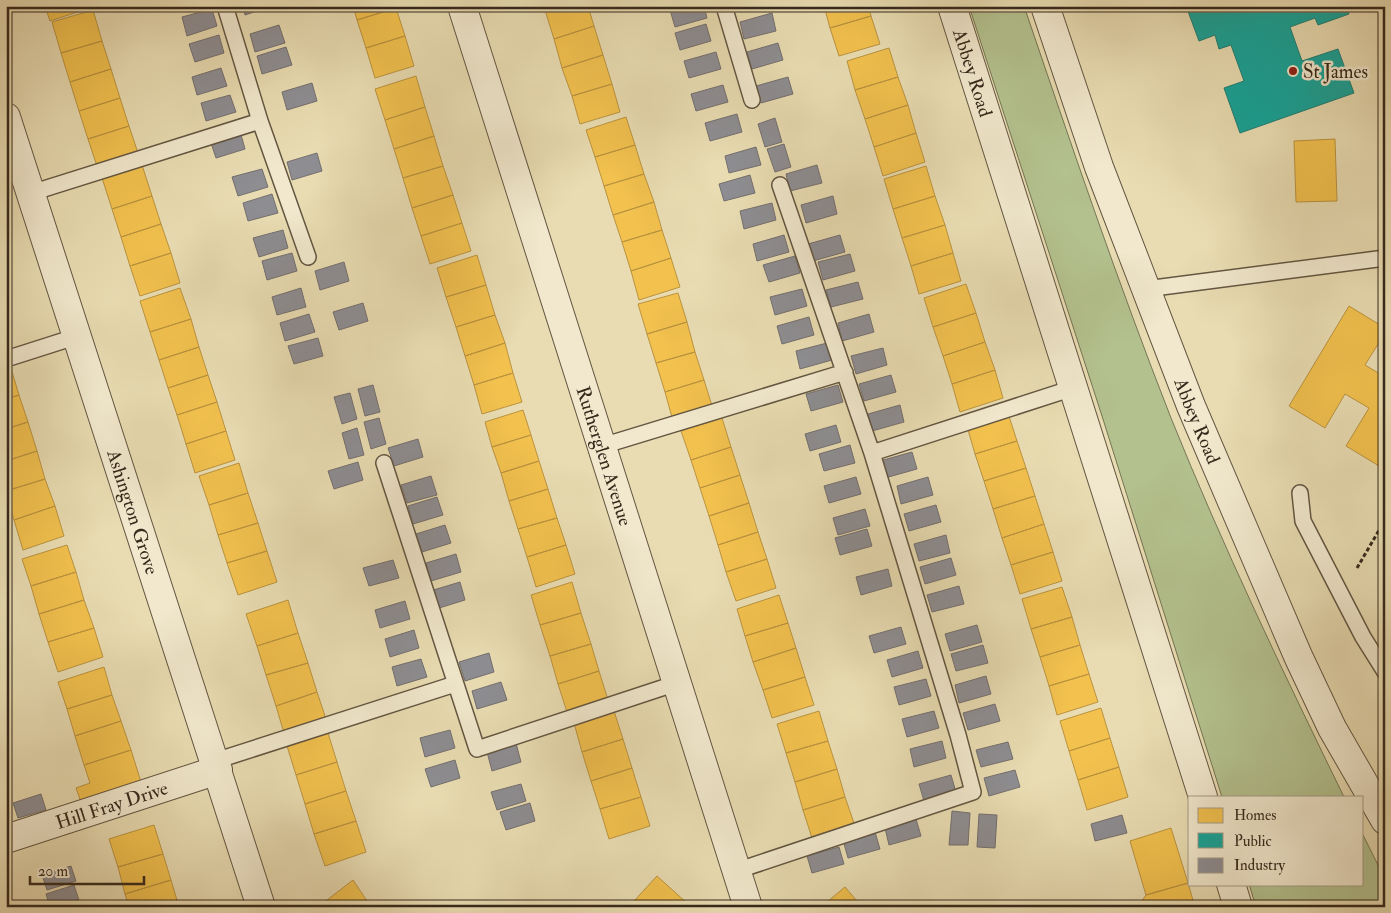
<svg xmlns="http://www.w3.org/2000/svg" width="1391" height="913" font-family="'IM FELL Double Pica',serif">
	<rect width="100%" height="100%" fill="#e9dcb2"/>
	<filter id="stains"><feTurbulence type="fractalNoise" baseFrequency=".004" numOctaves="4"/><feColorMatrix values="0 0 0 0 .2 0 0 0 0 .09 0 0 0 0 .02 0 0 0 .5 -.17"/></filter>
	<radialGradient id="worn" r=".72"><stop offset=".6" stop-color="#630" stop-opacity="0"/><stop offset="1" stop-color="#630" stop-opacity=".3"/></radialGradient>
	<path fill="#b3c18e" stroke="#747555" d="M969,6H1024C1071,144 1118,283 1171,418C1223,547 1283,672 1344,797H1222L1102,416Z
		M1362,833L1385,879L1381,907H1256L1249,884H1362Z"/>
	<path fill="#f2c14e" stroke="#ba933f" d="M45,6H90V8L50,21Z
		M353,6H395L396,8L357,20Z
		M556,6H588L594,26L554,39L545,10Z
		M824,6H869L871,16L830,28Z
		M396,8L405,36L366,48L357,20Z
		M93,10L102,41L61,53L52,22Z
		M871,16L880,44L839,56L830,28Z
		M594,26L603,55L562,68L554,39Z
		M405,36L414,66L375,78L366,48Z
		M102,41L111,69L70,82L61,53Z
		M889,48L898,77L855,90L847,61Z
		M603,55L612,84L572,96L562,68Z
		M111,69L120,98L79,111L70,82Z
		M416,76L425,107L385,120L375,89Z
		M898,77L908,105L865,119L855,90Z
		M612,84L620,112L580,124L572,96Z
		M120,98L129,126L88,139L79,111Z
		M908,105L916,133L874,147L865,119Z
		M425,107L434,136L394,149L385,120Z
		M626,117L635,145L595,157L586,130Z
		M129,126L139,156L98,169L88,139Z
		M916,133L925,162L883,176L874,147Z
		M434,136L443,166L403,178L394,149Z
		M1335,139L1337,201L1296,202L1294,141Z
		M635,145L644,174L604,186L595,157Z
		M142,165L152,196L112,209L102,178Z
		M443,166L453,195L412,208L403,178Z
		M926,166L935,196L893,209L884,179Z
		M644,174L654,202L613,215L604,186Z
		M453,195L462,223L421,236L412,208Z
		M152,196L161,224L121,237L112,209Z
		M935,196L945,225L902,238L893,209Z
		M654,202L662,230L622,242L613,215Z
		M462,223L471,251L430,264L421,236Z
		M161,224L171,253L130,266L121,237Z
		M945,225L953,253L911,266L902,238Z
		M662,230L671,258L631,271L622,242Z
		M171,253L180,283L140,296L130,266Z
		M953,253L961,281L919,294L911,266Z
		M477,255L486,285L446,297L437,268Z
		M671,258L680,287L639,300L631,271Z
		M966,284L976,313L933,327L924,298Z
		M486,285L495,315L456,327L446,297Z
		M180,288L191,319L150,332L140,301Z
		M678,293L687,322L647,334L638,304Z
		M1349,306L1385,328V333L1365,365L1385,377L1384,469L1346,446L1369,408L1345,394L1325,428L1289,406Z
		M976,313L985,342L943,356L933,327Z
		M495,315L505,343L465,356L456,327Z
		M191,319L199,347L159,360L150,332Z
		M687,322L695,352L656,363L647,334Z
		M985,342L995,370L952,384L943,356Z
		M505,343L513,373L474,385L465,356Z
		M199,347L208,375L168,388L159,360Z
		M695,352L704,380L665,392L656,363Z
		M10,365L19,395L6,399V366Z
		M995,370L1003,398L960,412L952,384Z
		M513,373L522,402L482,414L474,385Z
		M208,375L217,402L177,415L168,388Z
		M704,380L713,409L673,421L665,392Z
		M19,395L28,422L6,429V399Z
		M217,402L226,431L186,444L177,415Z
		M523,410L531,435L492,447L485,422Z
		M1007,410L1017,441L975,454L966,423Z
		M722,418L731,447L691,460L681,431Z
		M28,422L37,451L6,461V429Z
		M226,431L235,460L195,473L186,444Z
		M531,435L539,461L501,473L492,447Z
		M1017,441L1026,468L984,481L975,454Z
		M731,447L740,475L700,488L691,460Z
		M37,451L45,479L6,491V461Z
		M539,461L548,489L509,501L501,473Z
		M239,463L248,493L209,505L199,476Z
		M1026,468L1035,496L993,509L984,481Z
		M740,475L749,503L709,516L700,488Z
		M45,479L55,506L14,520L6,491Z
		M548,489L557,518L518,529L509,501Z
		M248,493L258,523L218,535L209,505Z
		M1035,496L1044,524L1002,538L993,509Z
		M749,503L758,532L718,545L709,516Z
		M55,506L64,536L23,550L14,520Z
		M557,518L566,545L527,557L518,529Z
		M258,523L267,551L227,563L218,535Z
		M1044,524L1053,552L1011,565L1002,538Z
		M758,532L767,559L726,572L718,545Z
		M67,545L76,572L31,586L22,559Z
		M566,545L575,574L536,587L527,557Z
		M267,551L277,582L238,595L227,563Z
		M1053,552L1062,581L1020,594L1011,565Z
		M767,559L776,588L736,601L726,572Z
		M76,572L84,600L39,614L31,586Z
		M572,582L581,613L540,625L531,595Z
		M1062,587L1072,617L1031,629L1022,599Z
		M779,595L788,623L745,636L737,609Z
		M84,600L94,628L48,642L39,614Z
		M288,600L298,633L257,646L246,614Z
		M581,613L591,644L550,656L540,625Z
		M1072,617L1080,645L1040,657L1031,629Z
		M788,623L796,648L753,662L745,636Z
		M94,628L103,657L58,672L48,642Z
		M298,633L308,663L266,675L257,646Z
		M591,644L599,671L558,684L550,656Z
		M1080,645L1089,674L1049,686L1040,657Z
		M796,648L805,677L763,690L753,662Z
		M308,663L317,692L276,706L266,675Z
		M104,667L112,695L67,709L58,682Z
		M599,671L608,700L567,712L558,684Z
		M1089,674L1098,702L1057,715L1049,686Z
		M805,677L814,705L772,718L763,690Z
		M317,692L326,719L284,733L276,706Z
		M112,695L121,721L75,736L67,709Z
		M1101,708L1110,738L1069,751L1060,721Z
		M614,711L623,739L582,752L574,723Z
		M819,711L828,741L786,753L777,724Z
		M121,721L131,750L84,765L75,736Z
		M328,733L337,762L296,775L287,746Z
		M1110,738L1119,767L1078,780L1069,751Z
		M623,739L632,768L591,781L582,752Z
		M828,741L837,769L795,782L786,753Z
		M131,750L141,782L81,802L76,788L90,783L84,765Z
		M337,762L346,791L305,804L296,775Z
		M1119,767L1128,797L1087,810L1078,780Z
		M632,768L641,797L600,809L591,781Z
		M837,769L845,797L803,810L795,782Z
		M346,791L356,821L314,834L305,804Z
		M641,797L650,826L609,839L600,809Z
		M845,797L855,826L812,838L803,810Z
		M356,821L366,852L325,866L314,834Z
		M154,825L163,854L118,867L109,839Z
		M1171,828L1188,883L1146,895L1130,841Z
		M163,854L171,880L125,894L118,867Z
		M657,876L688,904L686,907H641L634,901Z
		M171,880L179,907H129L125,894Z
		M353,880L371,907H318Z
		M1188,883L1195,907H1142L1139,905L1146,895Z
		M845,887L862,907H821Z"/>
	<path fill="#17a398" stroke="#207e73" d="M1186,6H1346L1349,14L1318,25L1315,18L1290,27L1302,61L1338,49L1354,93L1240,133L1224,88L1244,81L1231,45L1219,49L1215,35L1199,41Z"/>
	<path fill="#8d8d92" stroke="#736f6f" d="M243,6H272L245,15Z
		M683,6H704L707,18L675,27L670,10Z
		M212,9L217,26L187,36L182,17Z
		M772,13L776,31L744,39L740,22Z
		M706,24L711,41L680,50L675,33Z
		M279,25L285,43L255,52L250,34Z
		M219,35L224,53L195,62L189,44Z
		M778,43L783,60L752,69L747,52Z
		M286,47L292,65L262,74L257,56Z
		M716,52L721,69L689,78L684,61Z
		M221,68L227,86L197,95L192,77Z
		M788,77L793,94L761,103L756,86Z
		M312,83L317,101L287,110L282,92Z
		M723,85L728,102L696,111L691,94Z
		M230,95L236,112L206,121L201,103Z
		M737,114L742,132L710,141L705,123Z
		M775,118L782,142L765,147L758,124Z
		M240,131L245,149L216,158L210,140Z
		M784,144L791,167L775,172L767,149Z
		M756,147L761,165L729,173L725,156Z
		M317,153L322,171L292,180L287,162Z
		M817,165L822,183L790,191L786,174Z
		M262,169L268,187L238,196L232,177Z
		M750,175L755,193L724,201L719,184Z
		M272,194L278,213L248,221L243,203Z
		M833,196L837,214L806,223L801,205Z
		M772,203L776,220L744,229L740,211Z
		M283,230L288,248L259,257L253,238Z
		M784,235L789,252L757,261L753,244Z
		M840,235L845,252L813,261L808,244Z
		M292,253L297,271L267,280L262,261Z
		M850,254L855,271L823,280L818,262Z
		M795,256L800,273L769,282L763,265Z
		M344,262L349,281L320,290L315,271Z
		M858,282L863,299L831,307L826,290Z
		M301,288L306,307L277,315L272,297Z
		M802,289L807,306L775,315L770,297Z
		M363,303L368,321L339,330L333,312Z
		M309,314L315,332L285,341L280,323Z
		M869,314L874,332L842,341L838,323Z
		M809,317L814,335L782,344L777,326Z
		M318,338L323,356L294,364L288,346Z
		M827,343L832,360L800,369L796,351Z
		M883,348L887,365L856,374L851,356Z
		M891,375L896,392L864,401L859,384Z
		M373,385L380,412L365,416L358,389Z
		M838,385L843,402L811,411L806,394Z
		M350,393L357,419L342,424L334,397Z
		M900,405L904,422L872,431L868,414Z
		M379,418L386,444L371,449L364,422Z
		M836,425L841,442L810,451L805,434Z
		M357,428L364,455L349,459L342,433Z
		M418,439L423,457L394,466L388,448Z
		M850,445L855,463L824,471L819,454Z
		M912,452L917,469L885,478L880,461Z
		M358,462L363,480L334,489L328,471Z
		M431,476L437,495L407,503L401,485Z
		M856,477L861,494L829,503L824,486Z
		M928,477L933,495L901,504L897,486Z
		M437,497L443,515L413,524L408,506Z
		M936,505L941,522L909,531L904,514Z
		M865,509L870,526L838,535L833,518Z
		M445,525L451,543L422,552L416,534Z
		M867,529L872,546L840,555L835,538Z
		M946,535L950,553L919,561L914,544Z
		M456,554L461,572L431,581L426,563Z
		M951,558L956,575L925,584L920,567Z
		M393,560L399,578L369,586L363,568Z
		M888,569L892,586L861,595L856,577Z
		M460,582L465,600L436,609L430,591Z
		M959,586L964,604L932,612L927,595Z
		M405,601L410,619L380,628L375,610Z
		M977,625L982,642L950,651L945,634Z
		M901,627L906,644L874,653L869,636Z
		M414,630L419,648L390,657L385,639Z
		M983,645L988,663L956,671L951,654Z
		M918,651L923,668L892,677L887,660Z
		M489,653L494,672L465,681L459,662Z
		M421,659L427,677L397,686L392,667Z
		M986,676L991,694L959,703L955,685Z
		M926,679L931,696L899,705L894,687Z
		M501,682L507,700L477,709L472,691Z
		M995,704L1000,721L968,730L963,713Z
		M934,711L939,728L907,737L902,719Z
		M450,730L455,748L425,757L420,738Z
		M942,741L946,758L914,767L910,749Z
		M1008,742L1013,759L981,767L976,750Z
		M516,743L521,762L492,771L487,752Z
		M455,760L460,778L431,787L425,769Z
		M1015,770L1020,787L989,796L984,778Z
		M951,775L956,792L924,801L919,784Z
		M521,784L526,801L497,810L491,792Z
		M41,794L46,810L18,818L13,803Z
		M530,803L535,821L506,830L500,812Z
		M952,811L970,813L968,845H949Z
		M979,814L997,815L995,848L977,847Z
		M1122,815L1127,833L1095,841L1091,824Z
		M916,819L921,836L889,845L885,828Z
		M875,832L880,849L848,858L843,840Z
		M839,847L844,864L812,873L807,856Z
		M71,866L76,881L47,890L42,875Z
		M74,885L79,900L59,907H50L46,894Z"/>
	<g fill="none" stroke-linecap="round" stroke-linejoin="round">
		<g stroke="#635642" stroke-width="18">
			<path id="service" d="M225,6L260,121
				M724,6L752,100
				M780,185L872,453L1073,388
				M31,193L260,121L308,257
				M1146,289L1385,258
				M6,359L78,336
				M602,446L845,372
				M384,463L477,749L677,683
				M1300,493L1303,521L1363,637L1385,672
				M215,761L455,684
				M736,871L973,792L958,735L872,453"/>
		</g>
		<g stroke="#635642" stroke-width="30">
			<g id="minor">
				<path id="s1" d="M462,6L748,907"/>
				<path id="s2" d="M952,6L1203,797"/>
				<path id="s3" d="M1045,6L1099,167L1191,406L1298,656L1332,728L1385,820"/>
				<path id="s4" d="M6,117L261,907"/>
				<path id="s5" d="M6,839L218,770"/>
				<path d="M1231,884L1238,907"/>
			</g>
		</g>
		<path stroke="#36291c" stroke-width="3" stroke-dasharray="4 2.5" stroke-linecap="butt" d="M1357,568L1385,520"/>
		<use href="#service" stroke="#f1e8cd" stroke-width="15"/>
		<use href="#minor" stroke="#f1e8cd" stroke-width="28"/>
	</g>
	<circle fill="#8f2418" stroke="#f1e8cd" stroke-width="2" cx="1293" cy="71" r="5"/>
	<g text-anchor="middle" stroke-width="5" stroke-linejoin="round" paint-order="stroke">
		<g font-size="19" fill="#36291c" stroke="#f1e8cd" text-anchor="start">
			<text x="1303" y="78">St James</text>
		</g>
		<g font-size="19" fill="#36291c" stroke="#f1e8cd">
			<text dy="7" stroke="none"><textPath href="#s2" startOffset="70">Abbey Road</textPath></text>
			<text dy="7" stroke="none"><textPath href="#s3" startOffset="442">Abbey Road</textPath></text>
			<text dy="7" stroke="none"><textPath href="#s1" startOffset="472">Rutherglen Avenue</textPath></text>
			<text dy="7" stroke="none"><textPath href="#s4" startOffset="415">Ashington Grove</textPath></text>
			<text dy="7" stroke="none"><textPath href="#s5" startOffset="111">Hill Fray Drive</textPath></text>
		</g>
	</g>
	<rect width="1391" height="913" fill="none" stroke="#e9dcb2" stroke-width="25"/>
	<rect x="8" y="8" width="1376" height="898" fill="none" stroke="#36291c" stroke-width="2.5"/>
	<rect x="12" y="12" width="1366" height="888" fill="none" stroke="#36291c"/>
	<rect x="1188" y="796" width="175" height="90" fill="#f1e8cd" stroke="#a69c86"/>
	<rect x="1198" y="808" width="25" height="15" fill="#f2c14e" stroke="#a69c86"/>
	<text x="1234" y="820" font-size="15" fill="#36291c">Homes</text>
	<rect x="1198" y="833" width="25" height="15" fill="#17a398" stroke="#a69c86"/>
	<text x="1234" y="846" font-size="15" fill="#36291c">Public</text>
	<rect x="1198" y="858" width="25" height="15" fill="#8d8d92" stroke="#a69c86"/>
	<text x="1234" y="870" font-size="15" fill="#36291c">Industry</text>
	<path d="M30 876v8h114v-8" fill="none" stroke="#36291c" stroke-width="2.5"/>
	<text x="38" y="876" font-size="15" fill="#36291c" stroke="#f1e8cd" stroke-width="4" paint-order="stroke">20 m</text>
	<rect width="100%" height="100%" filter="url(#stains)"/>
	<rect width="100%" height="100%" fill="url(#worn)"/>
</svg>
